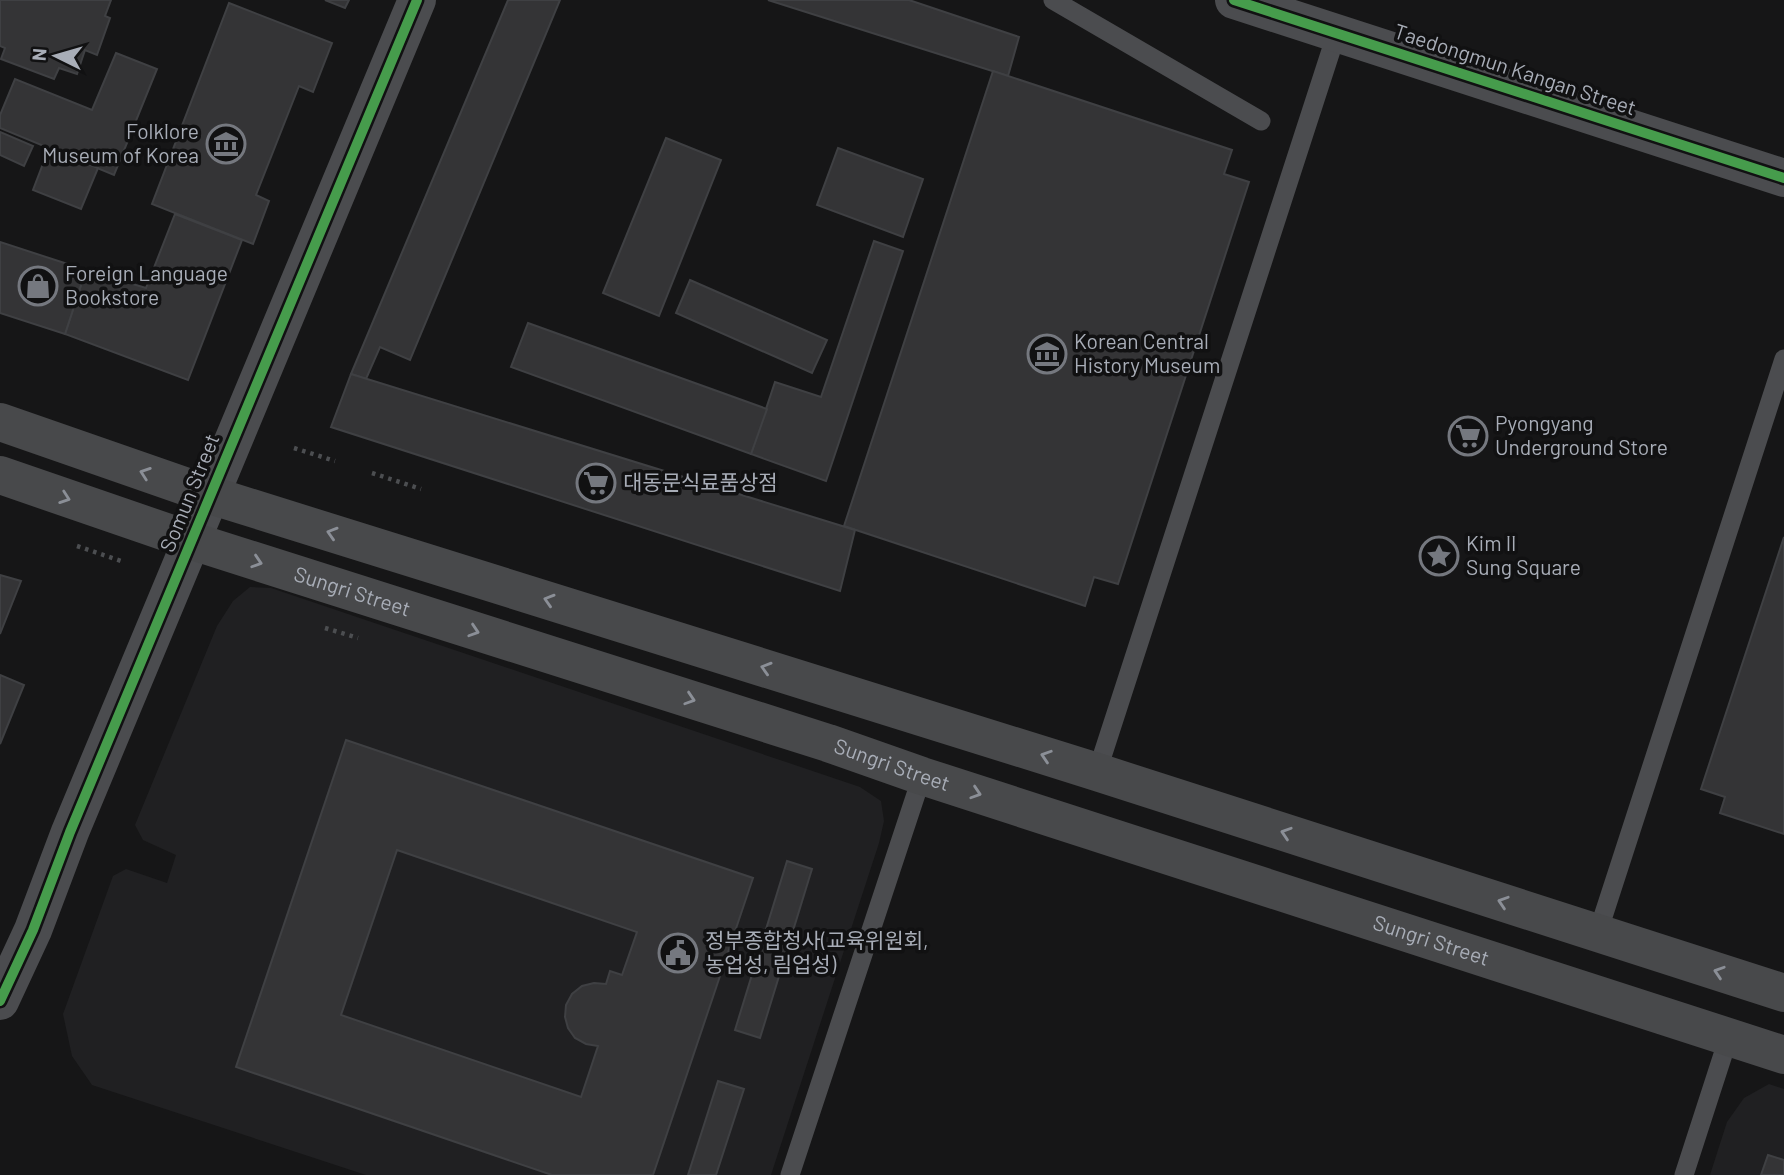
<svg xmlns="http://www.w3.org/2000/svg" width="1784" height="1175" font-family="Barlow,'Noto Sans KR',sans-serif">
	<rect width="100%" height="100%" fill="#161617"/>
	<!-- built -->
	<g fill="#202022">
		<path d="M250,587L271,588L860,787L881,801L884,821L879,843L771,1175H366L92,1085L72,1056L63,1014L113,876L126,869L167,883L176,855L143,840L135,825L217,626L233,601Z"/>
		<path d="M1769,1084L1784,1089V1175H1710L1727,1122L1744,1098Z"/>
	</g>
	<!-- building -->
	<g fill="#343436" stroke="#3f4043" stroke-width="2" fill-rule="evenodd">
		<path d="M0,0H111L105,16L110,18L97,55L85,50L77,74L59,68L54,79L1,59L5,48L0,46Z"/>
		<path d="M325,0H349L345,8Z"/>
		<path d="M508,0H560L410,360L380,347L366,379L351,374Z"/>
		<path d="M768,0H909L1019,37L1008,76Z"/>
		<path d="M229,3L332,43L313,92L299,86L256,195L269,201L253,244L152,204Z"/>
		<path d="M116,53L157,69L114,175L0,128V115L15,79L92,110Z"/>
		<path d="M993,71L1232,150L1224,174L1249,182L1118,584L1094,577L1085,606L844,526Z"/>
		<path d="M0,132L33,146L24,166L0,155Z"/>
		<path d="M666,138L721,160L659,316L603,293Z"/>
		<path d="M49,148L98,168L81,209L33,190Z"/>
		<path d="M838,148L923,179L903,237L817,205Z"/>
		<path d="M175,214L242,240L188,380L65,334L86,270L146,288Z"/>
		<path d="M874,241L903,251L826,481L751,454L775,382L821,397Z"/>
		<path d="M0,242L86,270L65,334L0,313Z"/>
		<path d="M690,280L827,340L812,373L676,313Z"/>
		<path d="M528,323L767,409L751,454L511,367Z"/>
		<path d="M351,374L855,530L840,591L331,427Z"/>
		<path d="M1784,537V834L1720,813L1725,797L1701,789Z"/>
		<path d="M0,575L21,581L0,634Z"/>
		<path d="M0,675L24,685L0,744Z"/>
		<path d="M346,740L753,878L653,1175H552L236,1067ZM397,850L637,932L622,975L610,971L606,984L594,983L582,986L572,994L566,1005L565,1017L568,1028L575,1038L586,1044L598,1046L581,1097L341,1015Z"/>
		<path d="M787,861L812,869L760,1038L735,1030Z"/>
		<path d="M718,1081L744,1089L716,1175H688Z"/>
		<path d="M1768,1155L1784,1160V1175H1761Z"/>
	</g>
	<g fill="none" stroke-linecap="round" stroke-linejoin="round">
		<!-- path -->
		<g stroke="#4c4e51" stroke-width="4.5" stroke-dasharray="3.5 5" stroke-linecap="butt">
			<path d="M294,448L335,461"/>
			<path d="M372,473L421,489"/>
			<path d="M77,546L121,561"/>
			<path d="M325,628L358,638"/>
		</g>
		<!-- service -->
		<g stroke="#4b4c4f" stroke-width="19">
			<path d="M1053,0L1261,121"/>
			<path d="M1097,772L1337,32"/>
			<path d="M1598,932L1784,359"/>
			<path d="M790,1175L922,776"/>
			<path d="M1684,1175L1729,1036"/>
		</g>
		<!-- tertiary -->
		<g stroke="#4b4c4f" stroke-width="38">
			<path d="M1234,0L1784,178"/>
			<path d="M0,1001L33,930L70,832L417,0"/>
		</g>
		<!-- primary -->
		<g stroke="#48494b" stroke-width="38">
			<path d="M0,422L210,495L1097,772L1784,993"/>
			<path id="s1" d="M0,475L192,541L828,743L922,776L1784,1055"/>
		</g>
		<defs>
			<g id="cycleway">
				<path d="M1234,0L1784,178"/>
				<path d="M0,1001L33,930L70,832L417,0"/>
			</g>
		</defs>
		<!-- cycleway casing -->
		<use href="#cycleway" stroke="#111112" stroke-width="15"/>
		<!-- cycleway -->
		<use href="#cycleway" stroke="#469c4c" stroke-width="10"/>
	</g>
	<!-- one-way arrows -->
	<defs><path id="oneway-chevron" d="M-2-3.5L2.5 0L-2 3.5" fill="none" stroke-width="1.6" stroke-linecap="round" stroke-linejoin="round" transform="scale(1.75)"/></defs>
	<g stroke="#8b8f97">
		<use href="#oneway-chevron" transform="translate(145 473) rotate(-161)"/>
		<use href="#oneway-chevron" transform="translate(65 498) rotate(19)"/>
		<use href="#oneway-chevron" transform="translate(332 533) rotate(-163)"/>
		<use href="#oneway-chevron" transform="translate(257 562) rotate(18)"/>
		<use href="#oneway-chevron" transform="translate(549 600) rotate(-163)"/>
		<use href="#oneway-chevron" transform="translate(474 631) rotate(18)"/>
		<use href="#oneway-chevron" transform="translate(766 668) rotate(-163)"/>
		<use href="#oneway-chevron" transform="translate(690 699) rotate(18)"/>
		<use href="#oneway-chevron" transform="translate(1046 756) rotate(-162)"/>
		<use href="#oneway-chevron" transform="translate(976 793) rotate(18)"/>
		<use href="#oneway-chevron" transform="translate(1286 833) rotate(-162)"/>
		<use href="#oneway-chevron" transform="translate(1503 902) rotate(-162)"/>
		<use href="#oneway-chevron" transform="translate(1719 972) rotate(-162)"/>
	</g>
	<!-- icons -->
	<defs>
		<symbol id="museum-ring" viewBox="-11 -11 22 22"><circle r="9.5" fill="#111112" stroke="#75787f" stroke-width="1.5"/><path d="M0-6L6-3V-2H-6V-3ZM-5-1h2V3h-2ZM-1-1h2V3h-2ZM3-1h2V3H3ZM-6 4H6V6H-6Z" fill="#75787f"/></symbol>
		<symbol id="shop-ring" viewBox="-11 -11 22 22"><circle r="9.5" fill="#111112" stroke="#75787f" stroke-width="1.5"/><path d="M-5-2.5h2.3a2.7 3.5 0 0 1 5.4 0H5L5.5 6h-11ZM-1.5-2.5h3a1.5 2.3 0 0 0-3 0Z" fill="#75787f"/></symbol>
		<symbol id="supermarket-ring" viewBox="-11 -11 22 22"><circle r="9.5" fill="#111112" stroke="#75787f" stroke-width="1.5"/><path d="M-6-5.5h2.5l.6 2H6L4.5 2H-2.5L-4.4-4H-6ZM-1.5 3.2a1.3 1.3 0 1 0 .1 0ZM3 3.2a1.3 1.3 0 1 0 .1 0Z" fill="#75787f"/></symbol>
		<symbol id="sight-ring" viewBox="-11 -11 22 22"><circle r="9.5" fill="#111112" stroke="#75787f" stroke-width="1.5"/><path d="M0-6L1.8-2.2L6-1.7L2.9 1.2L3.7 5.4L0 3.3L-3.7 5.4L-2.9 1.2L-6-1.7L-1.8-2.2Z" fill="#75787f"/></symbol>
		<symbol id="civic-ring" viewBox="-11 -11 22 22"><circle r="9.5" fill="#111112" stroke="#75787f" stroke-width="1.5"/><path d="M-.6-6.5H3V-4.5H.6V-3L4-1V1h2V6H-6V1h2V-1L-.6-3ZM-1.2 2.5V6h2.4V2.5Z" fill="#75787f"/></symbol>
	</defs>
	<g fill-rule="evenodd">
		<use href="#museum-ring" x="204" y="122" width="44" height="44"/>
		<use href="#shop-ring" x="16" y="264" width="44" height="44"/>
		<use href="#museum-ring" x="1025" y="332" width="44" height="44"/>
		<use href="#supermarket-ring" x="1446" y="414" width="44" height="44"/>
		<use href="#supermarket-ring" x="574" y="461" width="44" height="44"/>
		<use href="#sight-ring" x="1417" y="534" width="44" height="44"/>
		<use href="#civic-ring" x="656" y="931" width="44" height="44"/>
	</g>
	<g text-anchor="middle" stroke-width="7" stroke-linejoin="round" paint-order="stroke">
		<!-- street labels -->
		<g font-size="21" fill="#a8adb7" stroke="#111112">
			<text transform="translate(1515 70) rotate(18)" y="7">Taedongmun Kangan Street</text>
			<text transform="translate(190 493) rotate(-68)" y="7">Somun Street</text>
			<text dy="7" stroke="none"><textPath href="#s1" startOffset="371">Sungri Street</textPath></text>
			<text dy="7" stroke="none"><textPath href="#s1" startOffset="938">Sungri Street</textPath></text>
			<text dy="7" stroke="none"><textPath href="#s1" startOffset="1505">Sungri Street</textPath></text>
		</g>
		<!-- poi labels -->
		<g font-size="21" fill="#a8adb7" stroke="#111112" text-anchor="start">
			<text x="199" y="139" text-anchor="end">Folklore<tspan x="199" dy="24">Museum of Korea</tspan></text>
			<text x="65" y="281">Foreign Language<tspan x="65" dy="24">Bookstore</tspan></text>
			<text x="1074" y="349">Korean Central<tspan x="1074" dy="24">History Museum</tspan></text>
			<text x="1495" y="431">Pyongyang<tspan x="1495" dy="24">Underground Store</tspan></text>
			<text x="623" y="490">대동문식료품상점</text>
			<text x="1466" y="551">Kim Il<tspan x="1466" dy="24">Sung Square</tspan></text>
			<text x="705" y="948">정부종합청사(교육위원회,<tspan x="705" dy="24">농업성, 림업성)</tspan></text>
		</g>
	</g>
	<!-- north arrow -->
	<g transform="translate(56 56) rotate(275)" stroke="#111112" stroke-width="5" paint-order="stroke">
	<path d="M0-5L12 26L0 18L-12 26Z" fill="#a8adb7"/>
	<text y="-10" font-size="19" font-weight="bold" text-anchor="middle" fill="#a8adb7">N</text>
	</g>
</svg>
